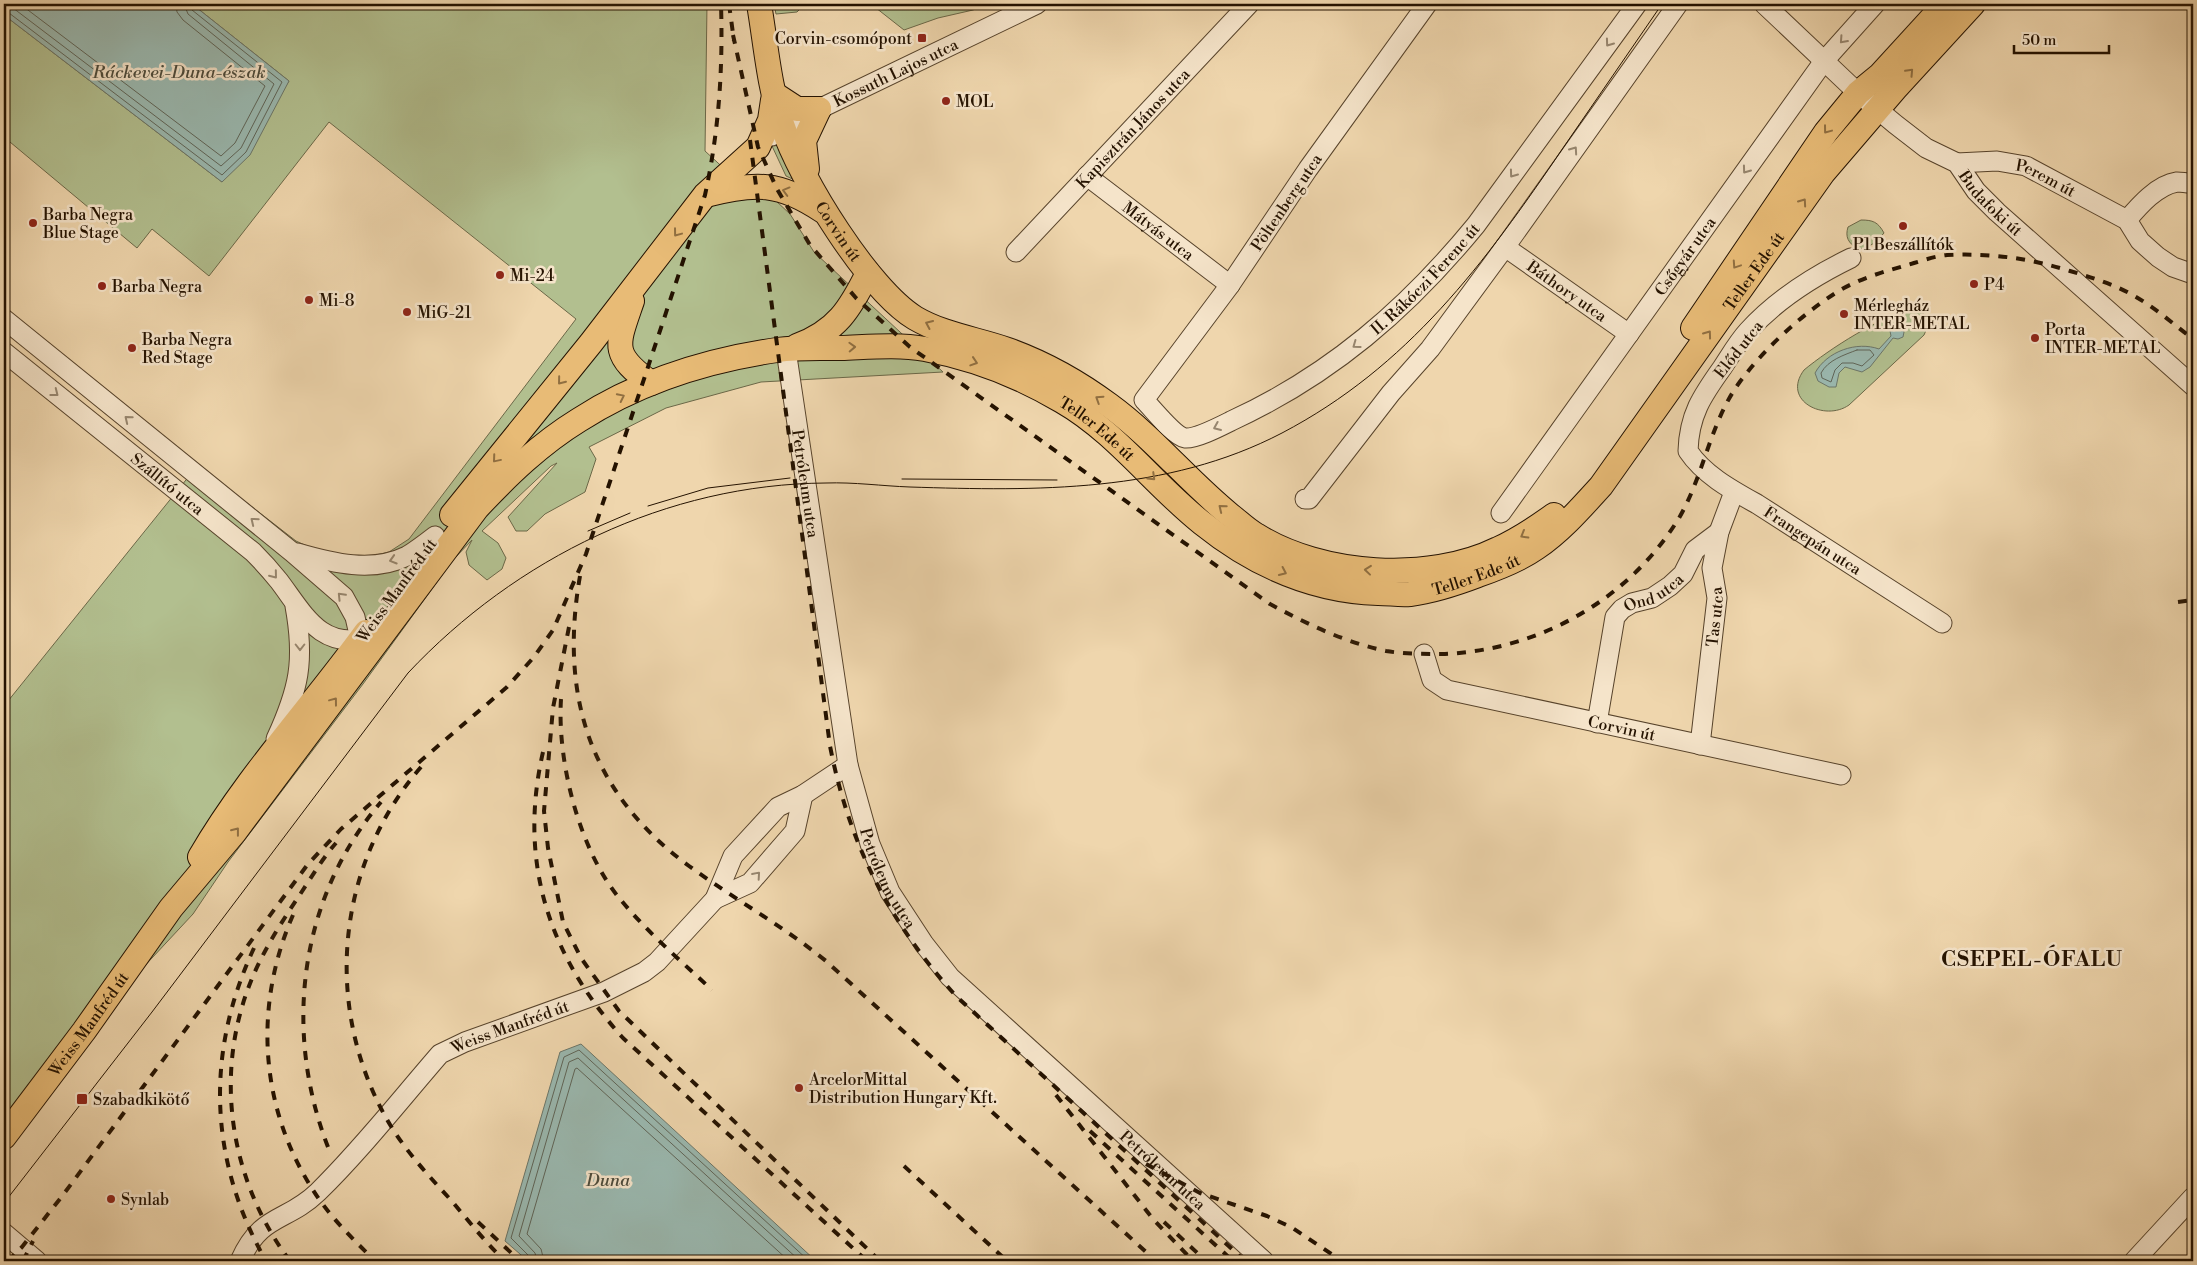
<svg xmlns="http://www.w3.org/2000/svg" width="2197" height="1265" font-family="'Libre Bodoni',serif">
	<rect width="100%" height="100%" fill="#efd6ad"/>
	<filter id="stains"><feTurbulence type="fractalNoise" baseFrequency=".004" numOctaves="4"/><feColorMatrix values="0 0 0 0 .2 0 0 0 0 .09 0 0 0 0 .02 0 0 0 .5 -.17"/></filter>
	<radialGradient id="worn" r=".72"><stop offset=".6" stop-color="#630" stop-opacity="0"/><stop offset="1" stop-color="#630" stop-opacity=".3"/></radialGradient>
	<!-- green -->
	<g fill="#b2bf8f" stroke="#6b6848">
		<path d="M192,4H707L705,151L755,197L775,200L790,214L814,252L943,372L761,382L666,408L589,447L596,459L585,492L545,514L527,531H516L508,517L557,463L551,466L482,531L498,543L506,558L502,569L487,580L469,565L466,552L472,540L453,560L363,684L228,862L193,914L84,1031L4,1137V706L198,465L296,541L320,552L342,557H367L389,552L409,539L576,319L329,122L209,276L152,229L137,248L4,137V15L222,182L289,81Z"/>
		<path d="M774,4H805L797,12L776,14Z"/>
		<path d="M871,4H988L973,10L938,18L904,30Z"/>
		<path d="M783,137L799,182L786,176L772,146Z"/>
		<path d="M1861,220C1873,220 1878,222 1884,233C1877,241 1869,249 1858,249C1848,243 1845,237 1848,227Z"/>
		<path d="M1913,310C1929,313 1931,320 1924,335L1849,405C1825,422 1781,401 1804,370C1828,350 1883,314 1913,310Z"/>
	</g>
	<!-- water -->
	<g fill="#9ab8af" stroke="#6b7669">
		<path d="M4,4H192L289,81L250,155L222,182L4,15Z"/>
		<path d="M1898,325L1902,327L1904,332L1903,337L1898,339L1893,338L1870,367L1862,372L1845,367L1839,373L1836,387H1829L1818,381L1815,373C1827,351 1857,341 1879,349L1891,336L1890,331L1893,327Z"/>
		<path d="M581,1044L816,1261H528L505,1241L560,1052Z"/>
	</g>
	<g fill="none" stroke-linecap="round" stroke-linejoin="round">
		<!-- shore -->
		<g stroke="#5f6558" stroke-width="1">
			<path d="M20,4L221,156L235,143L265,86L183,20L177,12L176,4"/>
			<path d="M4,5L13,8L221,166L241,148L274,84L188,14L184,4"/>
			<path d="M4,12L9,13L222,175L246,152L282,82L192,10L190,4"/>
			<path d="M1857,350H1870L1874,355L1862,366L1853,363H1842L1835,370L1831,382L1822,378L1821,373C1828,360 1844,355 1857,350Z"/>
			<path d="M531,1261L529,1256L511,1238L564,1057L579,1050L809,1261"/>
			<path d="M537,1261L535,1253L519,1236L569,1062L578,1058L800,1261"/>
			<path d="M544,1261L541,1249L527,1234L575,1069L577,1068L789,1261"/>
		</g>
		<defs>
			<g id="minor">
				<path id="s1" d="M1427,4L1308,169L1230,285L1144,400C1153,409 1174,436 1185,438C1196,439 1221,426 1231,421C1331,375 1407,309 1476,225L1637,4"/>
				<path id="s2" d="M1764,4L1858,93L1895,124L1926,148L1957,163L1976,191L1997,212L2193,386"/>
				<path id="s3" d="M772,136L791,123L819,109L1037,4"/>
				<path id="s4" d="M1957,163L1997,161L2026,166L2127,220L2140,241L2158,257L2173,267L2193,274"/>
				<path id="s5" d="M1087,176L1230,285"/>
				<path d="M2127,220C2139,206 2157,185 2177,182C2182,182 2188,183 2193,184"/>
				<path id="s6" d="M1505,247L1629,334"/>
				<path id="s7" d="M1016,252L1249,4"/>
				<path id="s8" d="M1851,258C1812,277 1777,299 1748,331C1738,342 1730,356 1722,368C1702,396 1689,415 1688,451C1704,475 1732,490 1757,504L1942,623"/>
				<path d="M4,319L292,552L344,597L355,617L360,639L359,648"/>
				<path id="s9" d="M786,350L848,765L870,844L890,892L924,944L950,977L1264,1261"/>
				<path id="s10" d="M4,352L253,552C262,561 271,571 279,581C304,614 321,651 370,637"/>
				<path d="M1305,499H1309L1391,393L1430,349L1505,247L1678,4"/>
				<path id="s11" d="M1501,513L1824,61L1875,4"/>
				<path d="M298,553C332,563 373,573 407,556C417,550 426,543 435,536"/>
				<path id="s12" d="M1424,654L1432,680L1447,690L1841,775"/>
				<path id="s13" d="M1597,723L1615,617L1622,609L1632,603L1652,598L1670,586L1683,574L1695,550L1719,532"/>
				<path d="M276,739C299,689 305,661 295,606"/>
				<path id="s14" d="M1700,745L1717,598L1712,568L1719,532L1734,492"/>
				<path d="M715,899L750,883L795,831L803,795"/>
				<path d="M4,1233L37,1261"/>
				<path id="s15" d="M240,1261C261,1213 286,1223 318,1192C361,1150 400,1100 440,1054L465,1042L604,992L644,972L657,962L715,899L733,856L778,807L803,795L848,765"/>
				<path d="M2134,1261L2193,1197"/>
			</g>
			<g id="major">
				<path id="s16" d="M759,4C766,45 769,88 783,127C800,179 869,290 915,318C944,335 977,339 1008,350C1044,363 1078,382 1109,405C1153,437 1188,481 1230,515C1239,522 1247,530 1256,535C1321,576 1429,583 1498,549C1518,540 1536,528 1554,515"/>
				<path d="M774,94L797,109H819"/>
				<path d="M807,169L804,141L819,109"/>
				<path d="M706,195C755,182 780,182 823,211"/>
				<path d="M632,301C617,345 610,354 651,383"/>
				<path d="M1693,328L1826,132L1858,93L1880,75L1945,4"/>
				<path d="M797,346C837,331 850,309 868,273"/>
				<path d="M452,515L591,343L705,195L758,147L770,120L773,100"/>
				<path d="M200,857C247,776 311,708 366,632"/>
				<path id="s17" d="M4,1137L84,1031L171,908L234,833L477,508C508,475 540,444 579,420C638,382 708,360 777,350C798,347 820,348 841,348C869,347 898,344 925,349C973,358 1020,376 1062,401C1116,432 1154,485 1202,523C1253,564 1313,591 1378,593C1389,593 1400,595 1410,594C1433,591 1457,583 1478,575C1498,568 1519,560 1536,548C1561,531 1581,508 1601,486L1823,173L1895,89L1973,4"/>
			</g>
		</defs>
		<!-- minor casing -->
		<use href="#minor" stroke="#57432b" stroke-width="21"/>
		<!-- major casing -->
		<use href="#major" stroke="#241200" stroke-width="26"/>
		<!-- minor -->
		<use href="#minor" stroke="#f5e4ca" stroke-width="19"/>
		<!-- major -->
		<use href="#major" stroke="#e8bb76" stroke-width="24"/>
		<!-- tram -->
		<g stroke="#241200" stroke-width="1">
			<path d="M902,479L1057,480"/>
			<path d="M648,506L708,488L790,478"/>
			<path d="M588,531L630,513"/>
			<path d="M4,1203L152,1012L408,673C516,558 667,484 826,483C854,482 882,486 910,487C1036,491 1167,493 1282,433C1408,367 1485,263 1563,148C1596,100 1629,52 1662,4"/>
		</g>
		<!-- rail -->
		<g stroke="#241200" stroke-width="4" stroke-dasharray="9 9" stroke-linecap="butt">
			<path d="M729,4L734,41"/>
			<path d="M733,35L758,147L777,189L810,245L856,298L910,347L1270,604C1307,624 1344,642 1386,651C1404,654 1424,654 1442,654C1538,651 1629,600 1679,518C1704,475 1710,423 1739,383C1764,349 1799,317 1834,294C1858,278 1887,271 1914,263C1924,260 1936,256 1947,255C1990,253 2029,258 2070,271C2090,277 2110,283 2129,293C2152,305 2172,323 2193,339"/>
			<path d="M750,140L830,746C849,844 889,922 956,996L1245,1261"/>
			<path d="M580,576C559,696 590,793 689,866C734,899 783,926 826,961L1156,1261"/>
			<path d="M2178,602L2193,600"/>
			<path d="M569,627L553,708L544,811L548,848L563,922L581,958L619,1011L880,1261"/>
			<path d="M561,699C557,761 579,850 620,899C647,932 681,961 712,990"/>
			<path d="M543,752C518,861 548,955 623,1038L867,1261"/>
			<path d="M421,767C337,864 323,1003 385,1116C402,1147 426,1173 450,1199C468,1220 485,1242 505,1261"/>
			<path d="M293,915C252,1009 260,1114 319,1199C335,1222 355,1241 375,1261"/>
			<path d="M254,948C205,1053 209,1161 266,1261"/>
			<path d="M1056,1095L1153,1219L1193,1261"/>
			<path d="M1090,1131L1233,1261"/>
			<path d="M328,1147C283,1031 299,898 381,802"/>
			<path d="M1146,1164L1200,1193L1267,1216L1291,1227L1342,1261"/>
			<path d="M904,1166L1007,1261"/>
			<path d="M478,1222L520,1261"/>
			<path d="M1164,1222L1206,1261"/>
			<path d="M8,1261L22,1247L63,1195L308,864L341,829L507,687L534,657L553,630L586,554L705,195C719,131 723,69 721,4"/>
			<path d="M23,1261L33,1241"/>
			<path d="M290,1261C230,1181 213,1075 251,981C263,951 281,923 299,896C311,878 322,859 336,843"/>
		</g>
	</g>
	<!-- one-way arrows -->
	<defs><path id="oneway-chevron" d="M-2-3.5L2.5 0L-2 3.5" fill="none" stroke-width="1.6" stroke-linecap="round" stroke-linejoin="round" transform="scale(1.25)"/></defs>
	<g stroke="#97866f">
		<use href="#oneway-chevron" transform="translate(1843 40) rotate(132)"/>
		<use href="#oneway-chevron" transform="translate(1609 43) rotate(126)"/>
		<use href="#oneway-chevron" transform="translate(1574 150) rotate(-55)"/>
		<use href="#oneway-chevron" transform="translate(1746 170) rotate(126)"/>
		<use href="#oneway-chevron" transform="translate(1513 174) rotate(126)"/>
		<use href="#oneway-chevron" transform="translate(1356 345) rotate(144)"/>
		<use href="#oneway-chevron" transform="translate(55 393) rotate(38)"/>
		<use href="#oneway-chevron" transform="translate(128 419) rotate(-141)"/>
		<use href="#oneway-chevron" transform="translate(1217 427) rotate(157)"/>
		<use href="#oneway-chevron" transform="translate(254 521) rotate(-141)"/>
		<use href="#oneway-chevron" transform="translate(393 560) rotate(163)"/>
		<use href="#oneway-chevron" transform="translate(274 575) rotate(51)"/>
		<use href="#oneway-chevron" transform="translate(341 596) rotate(-134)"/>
		<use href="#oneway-chevron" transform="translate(300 647) rotate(90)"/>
		<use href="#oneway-chevron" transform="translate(757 875) rotate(-49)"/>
	</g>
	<g stroke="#906f41">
		<use href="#oneway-chevron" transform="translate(1910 72) rotate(-47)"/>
		<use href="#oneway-chevron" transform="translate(1827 130) rotate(127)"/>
		<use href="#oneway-chevron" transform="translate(786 191) rotate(-165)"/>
		<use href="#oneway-chevron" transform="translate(1803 202) rotate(-55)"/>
		<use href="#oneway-chevron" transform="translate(677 233) rotate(127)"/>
		<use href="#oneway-chevron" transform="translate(1736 265) rotate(124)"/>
		<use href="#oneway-chevron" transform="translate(929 324) rotate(-156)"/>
		<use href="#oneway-chevron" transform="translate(1708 334) rotate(-54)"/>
		<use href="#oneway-chevron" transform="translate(852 347) rotate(-2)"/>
		<use href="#oneway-chevron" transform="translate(974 362) rotate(18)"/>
		<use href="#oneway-chevron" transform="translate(561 381) rotate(129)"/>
		<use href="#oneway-chevron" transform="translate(621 397) rotate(-26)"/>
		<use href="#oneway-chevron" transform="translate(1099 399) rotate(-147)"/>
		<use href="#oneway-chevron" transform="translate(496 459) rotate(130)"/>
		<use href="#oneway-chevron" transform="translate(1152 477) rotate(44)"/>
		<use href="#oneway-chevron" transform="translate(1222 508) rotate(-141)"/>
		<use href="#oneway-chevron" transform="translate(1524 535) rotate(150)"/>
		<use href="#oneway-chevron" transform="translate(1368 570) rotate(-174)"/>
		<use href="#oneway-chevron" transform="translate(1283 572) rotate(25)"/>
		<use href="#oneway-chevron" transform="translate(334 701) rotate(-53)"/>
		<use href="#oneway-chevron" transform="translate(236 831) rotate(-52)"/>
	</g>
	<!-- markers -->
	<g fill="#8f2418" stroke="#f5e4ca" stroke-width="2">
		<rect x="917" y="33" width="10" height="10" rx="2.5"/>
		<circle cx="946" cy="101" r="5"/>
		<circle cx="33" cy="223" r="5"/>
		<circle cx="1903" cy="226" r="5"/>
		<circle cx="500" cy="275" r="5"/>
		<circle cx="1974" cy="284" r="5"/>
		<circle cx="102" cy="286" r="5"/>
		<circle cx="309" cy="300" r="5"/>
		<circle cx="407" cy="312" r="5"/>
		<circle cx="1844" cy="314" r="5"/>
		<circle cx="2035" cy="338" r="5"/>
		<circle cx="132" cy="348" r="5"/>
		<circle cx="799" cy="1088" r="5"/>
		<rect x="76" y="1093" width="12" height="12" rx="2.5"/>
		<circle cx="111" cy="1199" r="5"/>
	</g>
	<g text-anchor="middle" stroke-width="5" stroke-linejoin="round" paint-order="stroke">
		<!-- poi labels -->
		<g font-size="16" fill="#241200" stroke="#f5e4ca" text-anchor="start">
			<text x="912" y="44" text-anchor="end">Corvin-csomópont</text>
			<text x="956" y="107">MOL</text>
			<text x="43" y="220">Barba Negra<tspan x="43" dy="18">Blue Stage</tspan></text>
			<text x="1903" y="250" text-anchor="middle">P1 Beszállítók</text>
			<text x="510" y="281">Mi-24</text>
			<text x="1984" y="290">P4</text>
			<text x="112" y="292">Barba Negra</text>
			<text x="319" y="306">Mi-8</text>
			<text x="1854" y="311">Mérlegház<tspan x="1854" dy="18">INTER-METAL</tspan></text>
			<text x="417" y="318">MiG-21</text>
			<text x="2045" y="335">Porta<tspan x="2045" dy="18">INTER-METAL</tspan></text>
			<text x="142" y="345">Barba Negra<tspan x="142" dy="18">Red Stage</tspan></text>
			<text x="809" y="1085">ArcelorMittal<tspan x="809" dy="18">Distribution Hungary Kft.</tspan></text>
			<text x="93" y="1105">Szabadkikötő</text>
			<text x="121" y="1205">Synlab</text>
		</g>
		<!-- street labels -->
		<g font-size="16" fill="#241200" stroke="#f5e4ca">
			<text dy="6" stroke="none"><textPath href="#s3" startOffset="139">Kossuth Lajos utca</textPath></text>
			<text dy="6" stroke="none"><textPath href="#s7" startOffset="170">Kapisztrán János utca</textPath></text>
			<text dy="6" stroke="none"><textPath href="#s4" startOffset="92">Perem út</textPath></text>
			<text dy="6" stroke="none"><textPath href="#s2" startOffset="304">Budafoki út</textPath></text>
			<text transform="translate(1286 202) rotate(-56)" y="6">Pöltenberg utca</text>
			<text dy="6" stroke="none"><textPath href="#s16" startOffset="244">Corvin út</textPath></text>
			<text dy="6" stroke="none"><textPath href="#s5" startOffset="90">Mátyás utca</textPath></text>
			<text dy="6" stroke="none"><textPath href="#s11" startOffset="316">Csőgyár utca</textPath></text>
			<text dy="6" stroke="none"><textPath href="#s17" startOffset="2329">Teller Ede út</textPath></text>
			<text dy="6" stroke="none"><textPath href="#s1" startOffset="835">II. Rákóczi Ferenc út</textPath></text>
			<text dy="6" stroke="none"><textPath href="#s6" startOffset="76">Báthory utca</textPath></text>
			<text transform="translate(1738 349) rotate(-52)" y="6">Előd utca</text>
			<text dy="6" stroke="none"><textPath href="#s17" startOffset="1474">Teller Ede út</textPath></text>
			<text dy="6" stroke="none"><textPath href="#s10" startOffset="210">Szállító utca</textPath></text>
			<text dy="6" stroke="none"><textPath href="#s9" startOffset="135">Petróleum utca</textPath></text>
			<text dy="6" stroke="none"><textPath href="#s8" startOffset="418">Frangepán utca</textPath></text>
			<text dy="6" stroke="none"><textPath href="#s17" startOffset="1909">Teller Ede út</textPath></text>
			<text transform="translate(396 590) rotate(-54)" y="6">Weiss Manfréd út</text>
			<text dy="6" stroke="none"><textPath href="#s13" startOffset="154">Ond utca</textPath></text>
			<text dy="6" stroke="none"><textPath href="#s14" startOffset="129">Tas utca</textPath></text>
			<text dy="6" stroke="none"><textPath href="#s12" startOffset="224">Corvin út</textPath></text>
			<text dy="6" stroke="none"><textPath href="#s9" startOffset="540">Petróleum utca</textPath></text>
			<text dy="6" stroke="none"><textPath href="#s17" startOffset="141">Weiss Manfréd út</textPath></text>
			<text dy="6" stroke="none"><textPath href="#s15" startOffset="366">Weiss Manfréd út</textPath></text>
			<text dy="6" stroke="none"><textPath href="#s9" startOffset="945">Petróleum utca</textPath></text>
		</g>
		<!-- water labels -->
		<g font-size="18" font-style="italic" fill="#4d4c3d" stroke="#f5e4ca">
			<text x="179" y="78">Ráckevei-Duna-észak</text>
			<text x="608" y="1186">Duna</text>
		</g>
		<!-- district labels -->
		<g font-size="21" font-weight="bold" letter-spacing="1" fill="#241200" stroke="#f5e4ca">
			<text x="2032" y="966">CSEPEL-ÓFALU</text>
		</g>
	</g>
	<!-- margin -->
	<rect width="2197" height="1265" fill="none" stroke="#efd6ad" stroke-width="20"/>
	<rect x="5" y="5" width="2187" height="1255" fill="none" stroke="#241200" stroke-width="2.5"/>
	<rect x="10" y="10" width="2177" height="1245" fill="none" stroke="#241200"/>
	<!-- scale -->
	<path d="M2014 45v8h95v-8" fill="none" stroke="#241200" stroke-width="2.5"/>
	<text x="2022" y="45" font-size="15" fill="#241200" stroke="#f5e4ca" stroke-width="4" paint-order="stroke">50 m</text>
	<rect width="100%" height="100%" filter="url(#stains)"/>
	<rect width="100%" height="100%" fill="url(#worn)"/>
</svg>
